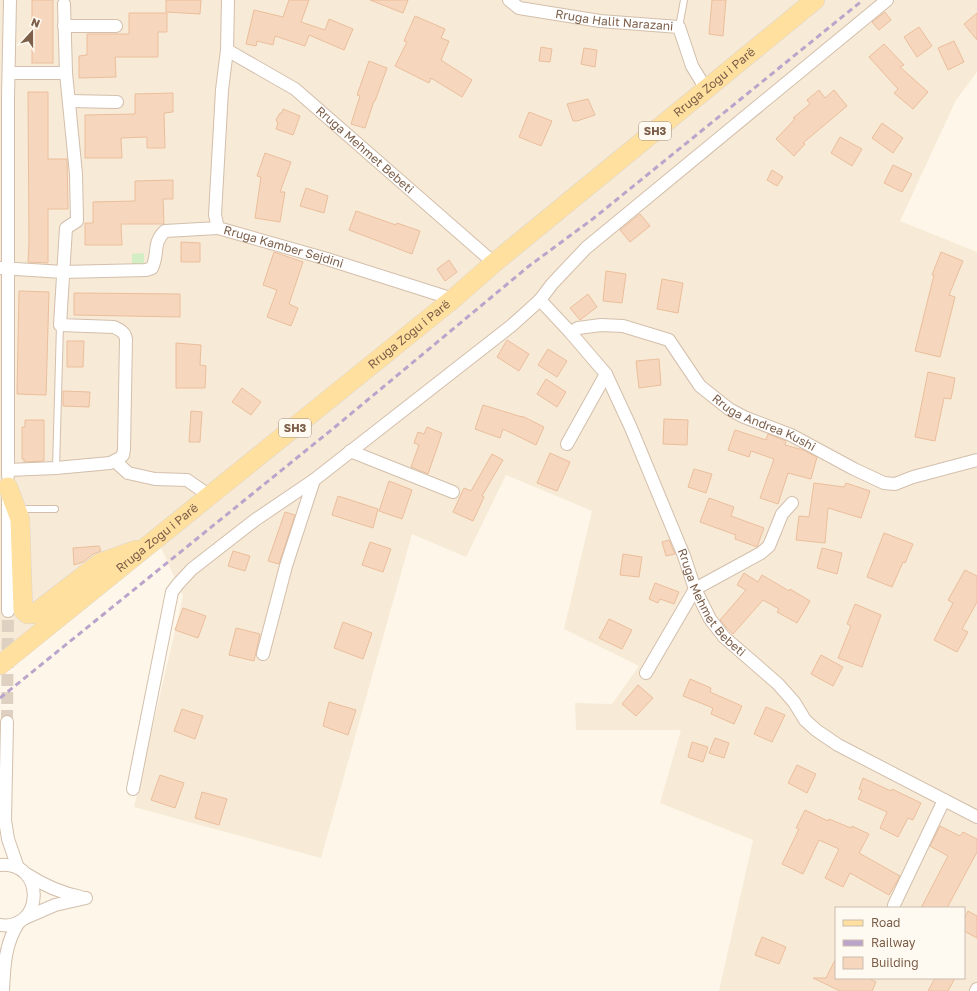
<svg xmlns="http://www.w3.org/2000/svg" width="977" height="991" font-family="'Golos Text',sans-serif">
	<rect width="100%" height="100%" fill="#fef7e9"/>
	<!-- residential -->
	<path fill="#f7ead6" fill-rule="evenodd" d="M0,0H977V72L956,100L900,221L977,252V991H719L753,840L660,803L681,730H576L575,703L612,704L639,666L564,629L592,511L506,475L466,557L412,534L321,858L134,807L183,596L154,532L0,652ZM836,908H964V978H836Z"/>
	<!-- green -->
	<path fill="#d3eec5" d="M144,253V266L132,267V254Z"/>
	<!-- building -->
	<g fill="#f6d7bd" stroke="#ebbe9c">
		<rect x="32" y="0" width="21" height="63"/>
		<path d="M166,0H201L200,14L166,12Z"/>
		<path d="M289,0H309L301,22L325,30L329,19L353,29L344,50L309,35L305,46L275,36L273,45L257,41L256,46L246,44L254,10L283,17Z"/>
		<path d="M370,0H408L403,13Z"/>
		<path d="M712,0H726L723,36L709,34Z"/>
		<path d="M885,12L891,20L879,30L872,22Z"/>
		<path d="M129,13H167V32H158V57H115L116,77L79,78V56L87,55V34H129Z"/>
		<path d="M977,13V40L964,24Z"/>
		<path d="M415,16L445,29L441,38L449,41L441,60L472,80L462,97L431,78L429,83L395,66L407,42L404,41Z"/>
		<path d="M919,27L932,46L917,57L904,37Z"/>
		<path d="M954,41L964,62L948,70L938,48Z"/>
		<path d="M884,44L904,65L900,67L928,92L913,109L894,93L898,89L869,57Z"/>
		<path d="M541,47L552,49L550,62L539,61Z"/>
		<path d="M584,48L597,50L595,67L581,64Z"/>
		<path d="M369,61L387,68L375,101H374L365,128L351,124L360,96L357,95Z"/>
		<path d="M819,90L825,98L834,90L847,106L803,143L805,144L794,156L776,139L795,119L793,118L810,104L807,100Z"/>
		<path d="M28,92H48V159H67L68,209H48V263L28,262L29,243Z"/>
		<path d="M173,93V112L164,113L165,148H147V137L121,138L122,158H85V115L135,114V94Z"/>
		<path d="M588,99L595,115L577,121H573L567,104Z"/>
		<path d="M283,109L300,116L293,135L276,129L278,123L276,120L280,113H282Z"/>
		<path d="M529,112L552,121L541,146L519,137Z"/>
		<path d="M882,123L903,138L893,153L872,138Z"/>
		<path d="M840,137L862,149L852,166L831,153Z"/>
		<path d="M265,153L291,162L280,192H285L280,222L255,218L261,177L257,176Z"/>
		<path d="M893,165L912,174L902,192L884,183Z"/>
		<path d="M772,170L783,177L777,186L767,180Z"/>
		<path d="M173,180V199H163L164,224H121L122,245H85V223H93V202L135,201V181Z"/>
		<path d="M306,188L328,196L324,213L300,206Z"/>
		<path d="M356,211L396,225L397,223L420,231L412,254L349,230Z"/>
		<path d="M640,214L650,226L630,242L620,230Z"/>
		<path d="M181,242L200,243V262H181Z"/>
		<path d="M274,252L303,262L289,304L298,308L291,326L267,317L277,290L263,285Z"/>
		<path d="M941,252L963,261L949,295L955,297L940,357L915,351L934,275H932Z"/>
		<path d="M449,260L457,272L445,281L437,269Z"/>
		<path d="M606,271L626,274L622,303L603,301Z"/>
		<path d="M662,279L683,283L678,313L657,309Z"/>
		<path d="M19,291L49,292L46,395L17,394Z"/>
		<path d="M74,293L180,294V317L74,315Z"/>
		<path d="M588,294L597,307L580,320L570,308Z"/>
		<path d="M507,340L529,354L519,371L497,357Z"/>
		<path d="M67,341H84L83,367H67Z"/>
		<path d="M176,343L201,345L200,365L206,366L205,388H176Z"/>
		<path d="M548,349L567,361L557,377L538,365Z"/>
		<path d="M659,359L661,385L639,388L636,361Z"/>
		<path d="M928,372L955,378L951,399L944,398L935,441L915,437Z"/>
		<path d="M546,379L566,392L557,407L537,394Z"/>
		<path d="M242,388L261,402L251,415L232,402Z"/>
		<path d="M63,391L90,392L89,407L63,406Z"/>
		<path d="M483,405L522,417V416L544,427L536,445L503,429L500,438L475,429Z"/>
		<path d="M191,411L202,412L200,442H189Z"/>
		<path d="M664,419L688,420L687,445L663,444Z"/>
		<path d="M25,420H44V461L24,462V459H22V427H25Z"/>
		<path d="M427,427L442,433L428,474L411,467L419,445L414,443L418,432L424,434Z"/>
		<path d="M735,430L766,440L768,434L786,441L785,445L803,450L817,457L811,479L788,473L778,504L760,498L774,459L751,451L749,457L728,450Z"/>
		<path d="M550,453L570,462L557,491L537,483Z"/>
		<path d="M492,454L503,460L482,496L484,497L473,521L453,512L464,488L471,491Z"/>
		<path d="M694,469L712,474L706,493L688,487Z"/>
		<path d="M389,481L412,490L402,519L379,511Z"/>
		<path d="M814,483L844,487L846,483L870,491L861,518L828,508L825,543L796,540L799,516L809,517Z"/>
		<path d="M338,496L378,509L373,528L332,515Z"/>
		<path d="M709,498L734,507L731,516L764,528L757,547L735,539L736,535L700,522Z"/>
		<path d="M285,512L295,515L279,564L268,561Z"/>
		<path d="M884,533L913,544L905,563L903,562L892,587L867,577Z"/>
		<path d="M669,540L675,554L666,556L662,542Z"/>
		<path d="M370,542L391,549L383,572L362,565Z"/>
		<path d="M99,546L101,551L93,554L83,562L74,565L73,548Z"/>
		<path d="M822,548L842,553L837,574L817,568Z"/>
		<path d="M233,551L250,556L245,571L228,566Z"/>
		<path d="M623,554L642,557L639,577L620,575Z"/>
		<path d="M965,570L977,576V602L962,629L968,632L957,652L934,640L953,603L948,600Z"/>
		<path d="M744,573L758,582L762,575L789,591L790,589L810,601L797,623L777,612L779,609L763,600L733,634L726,627L720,620L746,590L737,585Z"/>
		<path d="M655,583L679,592L674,604L660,599L658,603L649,599Z"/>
		<path d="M855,604L881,615L862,667L838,658L851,626L847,624Z"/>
		<path d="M183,608L206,616L198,638L175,630Z"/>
		<path d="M609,619L632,630L622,649L599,638Z"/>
		<path d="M343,622L372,633L363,659L334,648Z"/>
		<path d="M236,628L260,634L254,661L229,655Z"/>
		<path d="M821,655L843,667L833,686L811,674Z"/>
		<path d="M690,679L711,688L710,692L742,706L734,724L711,714L713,708L683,696Z"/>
		<path d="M638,685L653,698L636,716L622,704Z"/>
		<path d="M329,702L356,710L348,735L323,726Z"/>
		<path d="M766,707L785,715L772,742L754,734Z"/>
		<path d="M182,709L203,716L195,739L174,731Z"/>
		<path d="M715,738L729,743L724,758L709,753Z"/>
		<path d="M692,742L708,747L703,762L688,757Z"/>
		<path d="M797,765L816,774L807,793L788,783Z"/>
		<path d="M160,775L184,783L175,808L151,800Z"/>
		<path d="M863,778L891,791L892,789L921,803L913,820L908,818L898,837L880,828L887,812L858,799L862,790L859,789Z"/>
		<path d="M202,792L227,799L219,825L195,818Z"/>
		<path d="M805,810L828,821L829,819L851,828L852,826L869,834L859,853L900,876L889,895L850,873L843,887L825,878L839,849L819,840L803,874L782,864L799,829L796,828Z"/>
		<path d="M940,826L960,836L963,832L977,839V852L947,908H921L948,856L930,846Z"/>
		<path d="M968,911L977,916V938L964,931V919Z"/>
		<path d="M762,937L786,947L779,964L755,955Z"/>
		<path d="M836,958V978H868L876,982L872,991H840L813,978H826Z"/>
		<path d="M935,978H955L948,991H928Z"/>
	</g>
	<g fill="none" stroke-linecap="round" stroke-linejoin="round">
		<!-- street-tunnel -->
		<path stroke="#ded1c1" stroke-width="12" stroke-dasharray="12 6" stroke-linecap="butt" d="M7,722L8,611"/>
		<defs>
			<g id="lane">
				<path d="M679,27L684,0"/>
				<path d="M56,468L60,325"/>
				<path d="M19,509H55"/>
			</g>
			<g id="street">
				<path id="s1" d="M228,0L227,50L222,90L215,215L218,228L327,259L453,299"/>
				<path id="s2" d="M509,0L519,8L600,21L679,27L692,66L706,89"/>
				<path d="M64,26H116"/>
				<path id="s3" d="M227,50L295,89L494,263"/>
				<path d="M9,73H66"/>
				<path d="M69,101L117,102"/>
				<path d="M0,268L63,272L146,270L152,268C159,254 152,243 165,231L218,228"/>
				<path id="s4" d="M540,300L570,332L606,374L631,428L684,556L695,589L710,619L724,637L778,684L794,702L805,720L816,730L838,745L977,817"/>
				<path id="s5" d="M570,332L578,328L601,325L623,326L669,340L700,386L729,409L744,417L791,435L854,469L884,483L895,484L913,477L977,460"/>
				<path d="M567,444L606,374"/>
				<path d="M350,451L453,492"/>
				<path d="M115,461L128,473L155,479L187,480L210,496"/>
				<path d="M8,470L56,468L110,463L120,458L123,455L124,449L126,339C125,332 120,330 114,327L60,325L66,228L77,221L76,174L66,73L64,4"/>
				<path d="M8,476V98L10,0"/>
				<path d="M8,611V499"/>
				<path d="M263,654L286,566L314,480"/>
				<path d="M646,673L695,589L761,553L769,546L782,514L792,503"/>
				<path d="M7,722L5,820L8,839L18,868"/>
				<path d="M133,789L172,592L178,584L192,569L255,520L314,480L511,326L540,300L552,284L586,248L887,0"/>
				<path d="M0,865C46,861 44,931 0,925"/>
				<path d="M28,875C45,886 61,893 81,897"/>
				<path d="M894,905L944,800"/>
				<path d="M25,918L55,905L86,898"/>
				<path d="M3,991C4,966 5,943 19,922"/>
				<path d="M976,991L977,989"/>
			</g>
			<g id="primary">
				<path d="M8,487L20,519L23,610L27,614H34L100,563L136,550"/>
				<path id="s6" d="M0,665L453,299L494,263L815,0"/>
			</g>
		</defs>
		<!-- lane casing -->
		<use href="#lane" stroke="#d3bfac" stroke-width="8"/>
		<!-- street casing -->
		<use href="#street" stroke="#d3bfac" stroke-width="14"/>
		<!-- primary casing -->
		<use href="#primary" stroke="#ddd5d0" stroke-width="20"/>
		<!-- lane -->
		<use href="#lane" stroke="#fff" stroke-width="6"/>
		<!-- street -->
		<use href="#street" stroke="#fff" stroke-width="12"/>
		<!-- primary -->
		<use href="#primary" stroke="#ffe09f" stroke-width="19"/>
		<!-- rail -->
		<path stroke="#bba4cb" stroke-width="3" stroke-dasharray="6 4" stroke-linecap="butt" d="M0,698L335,427L529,266L594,218L863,0"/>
	</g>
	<g text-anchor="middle" stroke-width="3" stroke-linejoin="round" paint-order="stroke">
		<!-- shield labels -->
		<g fill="#fffaf1" stroke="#a38d7b" stroke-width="1">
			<rect x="639" y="122" width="32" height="18" rx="3"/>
			<rect x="279" y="419" width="32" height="18" rx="3"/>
		</g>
		<g font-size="11" font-weight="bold" fill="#7c5e49">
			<text x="655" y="135">SH3</text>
			<text x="295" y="432">SH3</text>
		</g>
		<!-- street labels -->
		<g font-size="12" fill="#7c5e49" stroke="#fffaf1">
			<text dy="4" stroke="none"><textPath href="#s2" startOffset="109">Rruga Halit Narazani</textPath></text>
			<text dy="4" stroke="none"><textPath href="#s6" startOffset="922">Rruga Zogu i Parë</textPath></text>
			<text dy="4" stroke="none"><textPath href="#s3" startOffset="171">Rruga Mehmet Bebeti</textPath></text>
			<text dy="4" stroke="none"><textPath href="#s1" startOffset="297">Rruga Kamber Sejdini</textPath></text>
			<text dy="4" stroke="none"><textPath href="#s6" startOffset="526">Rruga Zogu i Parë</textPath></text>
			<text dy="4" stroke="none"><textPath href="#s5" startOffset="232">Rruga Andrea Kushi</textPath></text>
			<text dy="4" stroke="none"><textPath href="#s6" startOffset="202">Rruga Zogu i Parë</textPath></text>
			<text dy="4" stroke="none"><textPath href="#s4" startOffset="352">Rruga Mehmet Bebeti</textPath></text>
		</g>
	</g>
	<!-- legend -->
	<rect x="835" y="907" width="130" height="72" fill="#fffaf1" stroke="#cbbcae"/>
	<rect x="843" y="920" width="20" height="6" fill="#ffe09f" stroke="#cbbcae"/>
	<text x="871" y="927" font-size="12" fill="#7c5e49">Road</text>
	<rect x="843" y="940" width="20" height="6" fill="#bba4cb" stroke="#cbbcae"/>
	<text x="871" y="947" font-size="12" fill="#7c5e49">Railway</text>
	<rect x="843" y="957" width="20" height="12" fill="#f6d7bd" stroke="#cbbcae"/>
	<text x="871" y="967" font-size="12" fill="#7c5e49">Building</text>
	<!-- north arrow -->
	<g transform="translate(32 32) rotate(21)" stroke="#fffaf1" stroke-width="3" paint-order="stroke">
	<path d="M0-3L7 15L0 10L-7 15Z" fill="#7c5e49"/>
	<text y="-6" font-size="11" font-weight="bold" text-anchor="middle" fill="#7c5e49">N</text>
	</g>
</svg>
